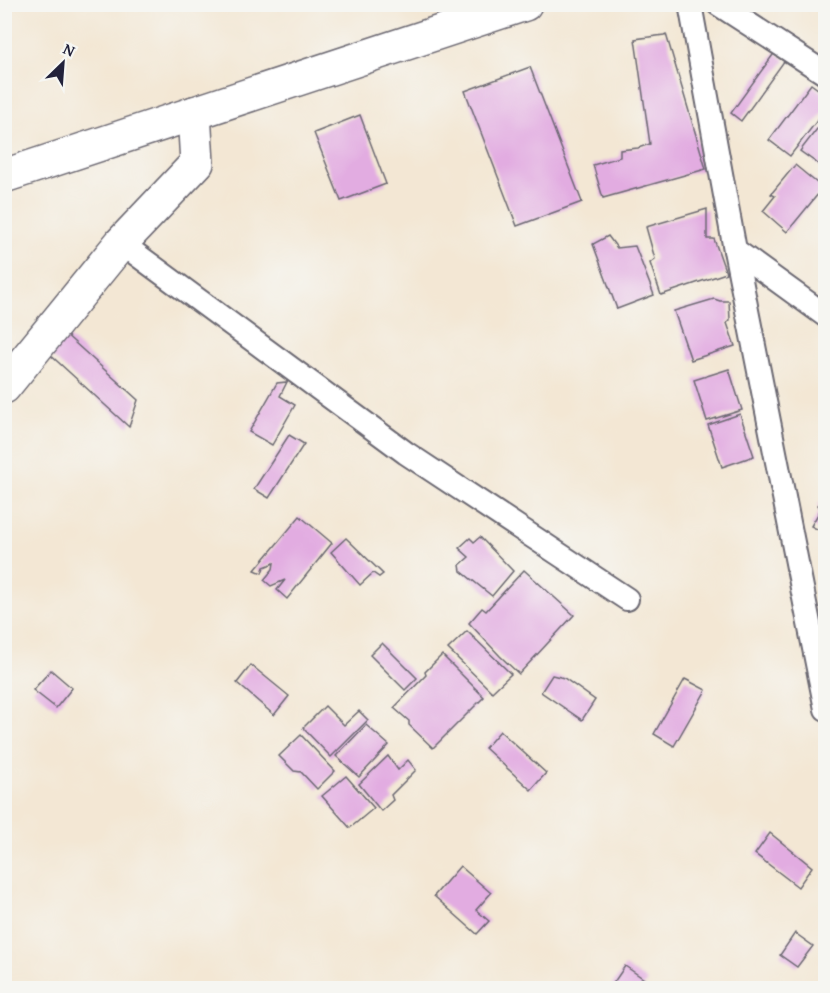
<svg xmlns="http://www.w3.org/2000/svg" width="830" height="993" font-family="'Gentium Book Plus',serif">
	<rect width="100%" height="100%" fill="#f6f6f2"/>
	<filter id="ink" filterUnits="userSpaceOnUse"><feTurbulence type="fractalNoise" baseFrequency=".0167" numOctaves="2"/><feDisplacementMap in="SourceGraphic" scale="12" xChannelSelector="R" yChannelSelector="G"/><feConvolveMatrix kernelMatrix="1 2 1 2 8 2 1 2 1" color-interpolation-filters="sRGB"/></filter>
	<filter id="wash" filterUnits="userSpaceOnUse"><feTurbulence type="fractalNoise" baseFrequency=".008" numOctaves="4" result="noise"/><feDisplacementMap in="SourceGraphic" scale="24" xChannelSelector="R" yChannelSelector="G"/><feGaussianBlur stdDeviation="1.35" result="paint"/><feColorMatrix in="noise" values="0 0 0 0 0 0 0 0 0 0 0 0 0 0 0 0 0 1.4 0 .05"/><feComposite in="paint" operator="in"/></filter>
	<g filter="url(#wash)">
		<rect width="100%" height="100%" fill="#f3e7d4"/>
		<g id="blocks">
			<!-- building -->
			<g fill="#e2ace1">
				<path d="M666,34L706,169L603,198L593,165L620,157V150L638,148L650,144L635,39L664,35Z"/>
				<path d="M775,52L785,60L741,121L731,113Z"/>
				<path d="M530,67L582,202L517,226L465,91Z"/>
				<path d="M811,84L826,95V109L790,156L769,140Z"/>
				<path d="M360,115L386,184L341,201L314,133Z"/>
				<path d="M817,129H826V160L821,166L800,151Z"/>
				<path d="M795,165L823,188L787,232L763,211L775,196L771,194Z"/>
				<path d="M707,209V239H714L726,273L661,295L650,263L655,259L646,227Z"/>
				<path d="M608,236L617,248L635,246L654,295L617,309L593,244Z"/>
				<path d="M714,299L720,301H729L730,320L727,323L735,346L691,360L674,311Z"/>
				<path d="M63,332L138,400L129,427L46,351Z"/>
				<path d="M729,369L742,410L707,421L694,380Z"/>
				<path d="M287,382L280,396L295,405L272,445L249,432L277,383Z"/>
				<path d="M740,414L754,456L722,467L708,425Z"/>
				<path d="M289,435L304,444L269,498L254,489Z"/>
				<path d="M826,497V534L811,526L821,509L818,505Z"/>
				<path d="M300,516L332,543L287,599L277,590L285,580L271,586L264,580L273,569L274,563L264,567L262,573L255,570Z"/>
				<path d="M480,537L513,571L492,596L461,571L460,565L469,557L459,548L470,538L474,542Z"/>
				<path d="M346,538L383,574L379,577L373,573L360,585L331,552Z"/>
				<path d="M524,570L574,615L519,674L500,656L469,623L482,608L486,611Z"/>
				<path d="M467,631L511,674L492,692L448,649Z"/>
				<path d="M382,643L417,678L405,690L370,655Z"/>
				<path d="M442,655L484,697L433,748L409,725V721L394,708L426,675L425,672Z"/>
				<path d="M251,665L289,696L274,715L237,683Z"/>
				<path d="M51,670L72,688L56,708L33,690Z"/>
				<path d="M552,675L564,678L595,700L582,720L541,692Z"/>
				<path d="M685,679L706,690L674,746L654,734Z"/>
				<path d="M325,706L344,725L359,711L368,720L331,757L303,728Z"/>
				<path d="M366,725L389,745L359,777L336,756Z"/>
				<path d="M500,731L546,773L531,790L485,748Z"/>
				<path d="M301,735L335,771L317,789L301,772L294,771L279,756Z"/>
				<path d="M388,756L398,770L408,760L416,770L391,795L393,800L381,811L359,784Z"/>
				<path d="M346,776L374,808L350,828L322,796Z"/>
				<path d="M770,833L812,867L798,887L755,854Z"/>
				<path d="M460,866L491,893L476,910L489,921L477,934L434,896Z"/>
				<path d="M795,933L813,946L797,967L780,955Z"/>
				<path d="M625,966L647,981L642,988H610Z"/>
			</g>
		</g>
	</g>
	<g filter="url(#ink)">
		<use href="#blocks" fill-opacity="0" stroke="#6b6771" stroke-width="1.5"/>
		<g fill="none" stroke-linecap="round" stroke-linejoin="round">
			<defs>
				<g id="street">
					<path d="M690,4L735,250L826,316"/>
					<path d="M718,4L826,74"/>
					<path d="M121,243L406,453L627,599"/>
					<path d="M735,250L826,709"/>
				</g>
				<path id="secondary" d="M4,387L121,243L197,163L194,113"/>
				<path id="primary" d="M4,176L525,4"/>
			</defs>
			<!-- street casing -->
			<use href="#street" stroke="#6b6771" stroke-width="26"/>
			<!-- secondary casing -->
			<use href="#secondary" stroke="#6b6771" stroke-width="36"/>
			<!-- primary casing -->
			<use href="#primary" stroke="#6b6771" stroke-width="36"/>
			<!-- street -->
			<use href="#street" stroke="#fff" stroke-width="22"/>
			<!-- secondary -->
			<use href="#secondary" stroke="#fff" stroke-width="33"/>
			<!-- primary -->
			<use href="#primary" stroke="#fff" stroke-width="33"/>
		</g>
	</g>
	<!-- margin -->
	<rect width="830" height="993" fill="none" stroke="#f6f6f2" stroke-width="24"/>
	<!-- north arrow -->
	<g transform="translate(63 63) rotate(25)" stroke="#f6f6f2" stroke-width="4.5" paint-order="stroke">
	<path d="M0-4.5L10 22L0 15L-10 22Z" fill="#22223b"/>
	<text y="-9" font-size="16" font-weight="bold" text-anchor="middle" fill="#22223b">N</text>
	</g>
</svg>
